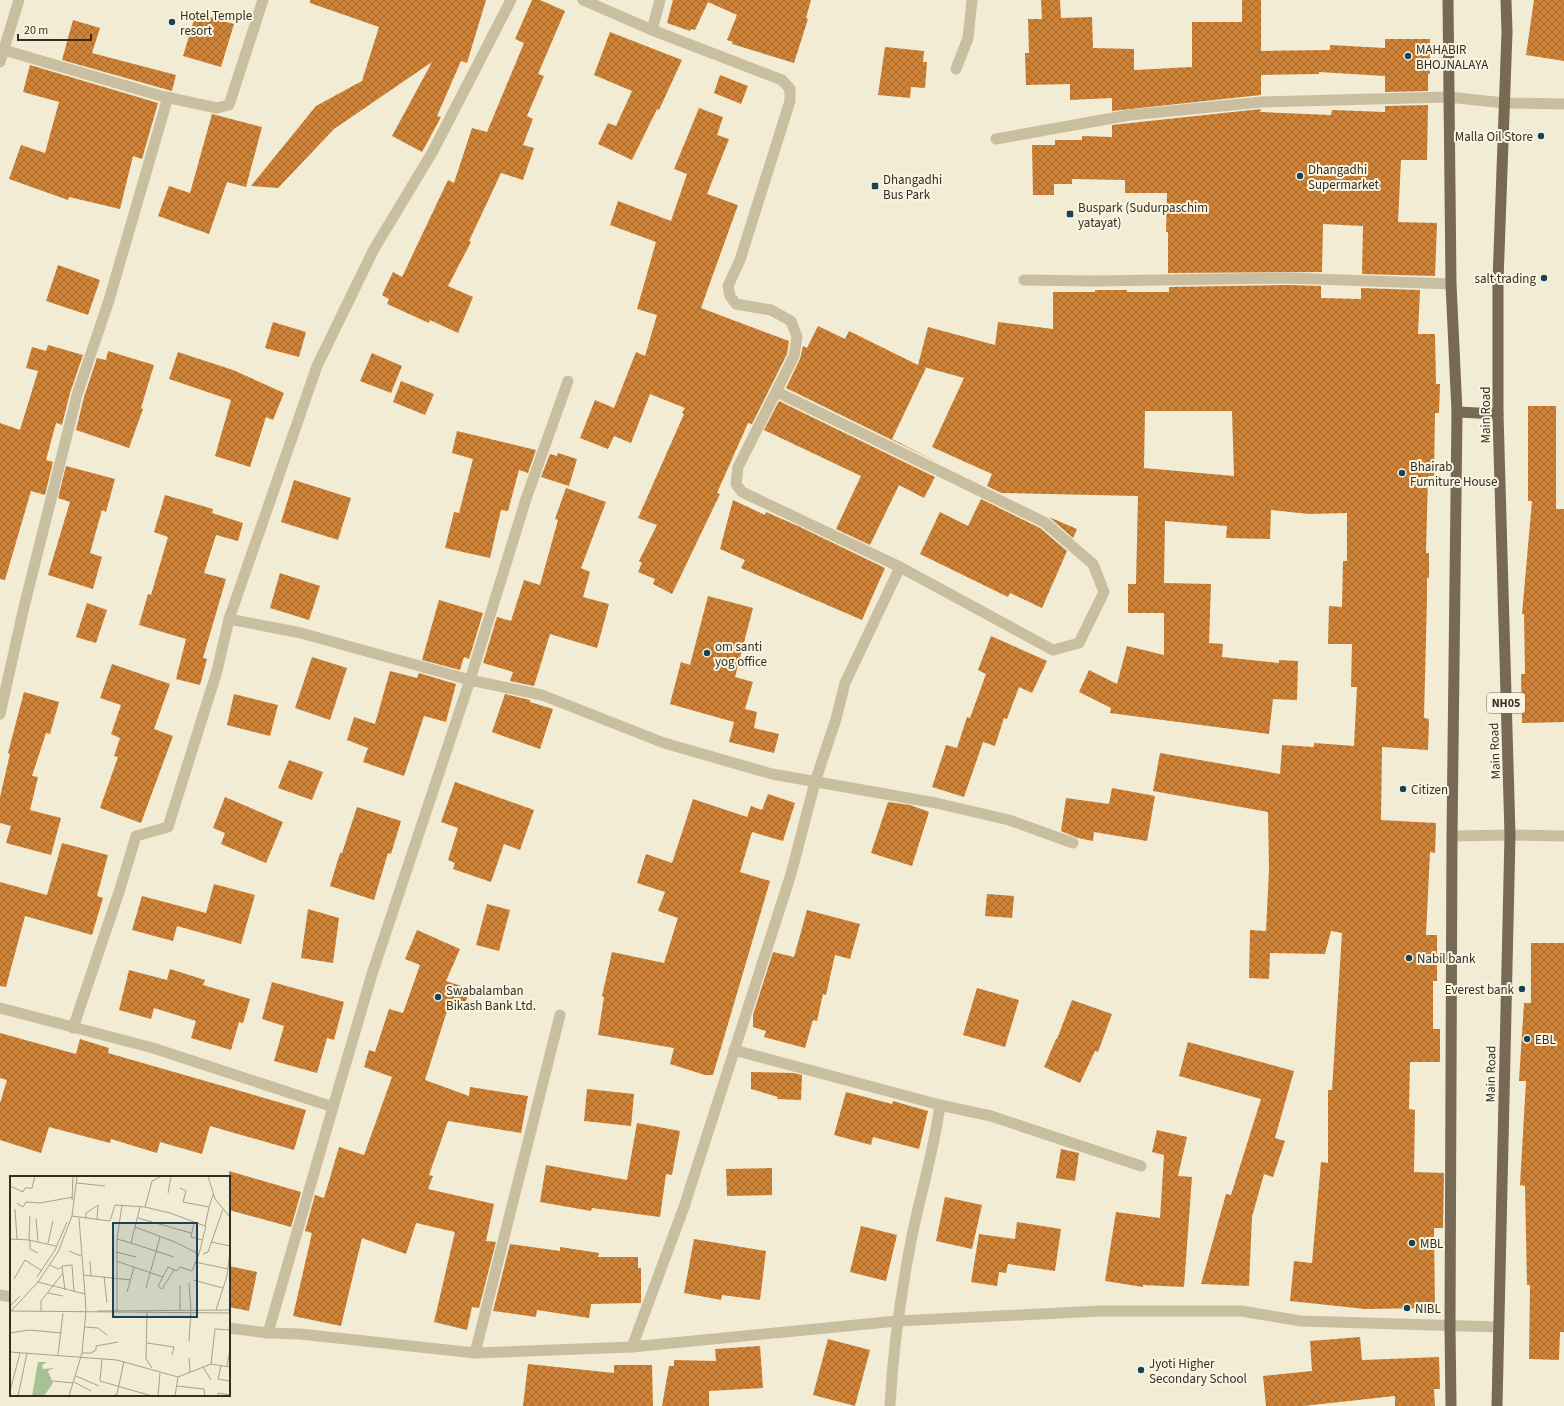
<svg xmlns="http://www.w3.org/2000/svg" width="1564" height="1406" font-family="'Source Sans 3',sans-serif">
	<defs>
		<pattern id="building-cross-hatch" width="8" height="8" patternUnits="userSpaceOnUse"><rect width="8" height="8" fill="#ce8237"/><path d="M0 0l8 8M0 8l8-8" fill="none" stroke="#a86b2e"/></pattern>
	</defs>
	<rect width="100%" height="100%" fill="#f2ecd5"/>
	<!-- building -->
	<g fill="url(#building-cross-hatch)" fill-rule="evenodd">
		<path d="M310,0H486L467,63L461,61L437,116L441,117L422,152L392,136L432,62L334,129L278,188L251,186L316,106L362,81L379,27L310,3Z"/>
		<path d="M532,0H540L565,11L538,74L544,76L527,116L533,119L523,145L534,148L523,180L501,173L469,241L471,242L448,286L473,297L458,333L430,320L429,323L387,304L389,299L382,295L393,272L402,277L448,180L454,183L472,128L487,132L524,43L515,39Z"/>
		<path d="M673,0H811L806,18L808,19L794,63L732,44L733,42L727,40L737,15L708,2L695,30L691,29L690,31L667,23Z"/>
		<path d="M1041,0H1060L1061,18L1092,17L1093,48L1134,49V70L1192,67V22H1242V0H1261V51L1330,50V45L1385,48V39H1430V74H1428V91L1385,92V76L1319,72V74L1261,75V95L1112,111V98L1070,100V84L1026,85L1025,53H1029L1028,19H1042Z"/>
		<path d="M1534,0H1564V61L1526,55Z"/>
		<path d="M196,13L234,24L221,67L183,56Z"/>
		<path d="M73,20L100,28L92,53L176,75L172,91L62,60Z"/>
		<path d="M610,32L682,60L659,110L657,109L632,160L598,144L608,123L616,126L632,91L594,75Z"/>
		<path d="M885,47L924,51L923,62H927L925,88L911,87L910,98L878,95Z"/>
		<path d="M30,65L158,103L142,159L133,156L120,209L69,197L68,200L9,179L21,145L45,153L59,102L23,92Z"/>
		<path d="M720,75L748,86L741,104L714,93Z"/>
		<path d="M1428,105L1427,160H1401L1398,222L1437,223L1435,276L1362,274L1363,226L1323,224L1322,272L1168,273V232H1166L1167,193H1125V180L1072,179V184H1054V195H1033L1032,145H1055V140H1082V136L1112,137V125L1261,109L1260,112L1331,115L1332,110L1385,112V106Z"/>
		<path d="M699,108L723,117L717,135L729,139L707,194L738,205L701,308L789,341L787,354L752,424L748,423L717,493L720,494L672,594L653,584L655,579L638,572L642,563L639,561L657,525L638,518L684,414L682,413L685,408L650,394L631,443L614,436L608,449L580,438L595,400L614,408L636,352L645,356L657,315L637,309L656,242L610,225L618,201L671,221L687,174L674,169Z"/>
		<path d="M212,114L262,127L246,187L227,182L209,234L158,216L169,186L190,193Z"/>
		<path d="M58,265L100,280L88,315L46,301Z"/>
		<path d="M1288,285L1321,286V298L1361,299V288L1420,290L1418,334H1435L1436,384H1440L1439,413H1435L1434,476H1428L1426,553H1429V578H1427V598L1424,718L1429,719L1428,750L1382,747L1381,820L1436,823L1435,853L1430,852L1426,935H1437V981H1433V1029H1440V1062H1410L1409,1109L1415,1110L1414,1172L1444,1173L1443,1228H1434L1435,1308L1365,1309L1290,1301L1294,1261L1312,1263L1321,1162L1328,1163V1090H1332L1342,933L1331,931L1325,954L1270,953L1269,979L1249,978L1250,930L1266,931L1269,869L1268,812L1153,791L1160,753L1280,774L1282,745L1314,747V743L1354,746L1357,687H1351L1352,644H1328L1329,606L1342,607L1343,561H1347V513L1309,514L1271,510L1270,539L1226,538L1227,526L1165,521L1164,583L1211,584L1209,643L1223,644L1222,657L1279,663V660L1298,661L1297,700L1273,699L1269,734L1110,713L1111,708L1079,692L1089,670L1117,684L1127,646L1164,655V613H1128V584H1136L1138,496L1001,493L987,486L992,474L932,447L964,378L924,367L926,368L892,439L941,464L786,388L800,359L803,346L807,348L818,326L845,339L849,331L918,365L928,327L995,345L998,322L1053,329V292H1095V290H1127V292H1169V287ZM1145,411H1232L1234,476L1144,468Z"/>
		<path d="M273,322L306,332L299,357L265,348Z"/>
		<path d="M48,345L83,355L70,393L62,425L56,423L46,460L53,462L45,495L31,491L5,580L0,579V423L20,430L38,371L26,368L32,347L46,351Z"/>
		<path d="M108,351L154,365L141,408L143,409L129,448L76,430L84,397L97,358L106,360Z"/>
		<path d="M178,352L233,370L284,393L273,420L266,417L250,467L215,456L231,400L169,379Z"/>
		<path d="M372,353L402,366L391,393L360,381Z"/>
		<path d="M401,381L434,394L425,415L393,402Z"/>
		<path d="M779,401L935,477L924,498L899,485L870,545L836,529L861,476L764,430Z"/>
		<path d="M1528,406H1556V509H1564V722L1522,723L1521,674H1525L1524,614H1522L1532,501H1528Z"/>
		<path d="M457,431L536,450L528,473L519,470L508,511L501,510L490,558L445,548L454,512L459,513L473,459L452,453Z"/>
		<path d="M558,453L577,459L569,486L541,477L550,454L557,456Z"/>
		<path d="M66,466L115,479L106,512L102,510L90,553L102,557L93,589L48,575L70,502L58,498Z"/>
		<path d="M294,480L351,498L338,540L281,522Z"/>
		<path d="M566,488L606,502L581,568L590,572L583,597L609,604L597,648L550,634L534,686L510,681L513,672L483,663L497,617L511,621L524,580L540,585L558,520L555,519Z"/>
		<path d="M165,495L213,509L212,513L243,523L238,541L216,535L204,573L226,579L203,658L207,659L200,685L176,679L186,639L139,625L148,594L151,595L168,537L154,532Z"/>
		<path d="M981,499L1040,528L1067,551L1042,608L1010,593L1008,597L920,554L940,512L968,526Z"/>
		<path d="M733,500L765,515L766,512L798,526L885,568L862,620L741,568L745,560L720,549Z"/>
		<path d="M1049,517L1077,529L1073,538Z"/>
		<path d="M280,573L320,586L309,620L270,608Z"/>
		<path d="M708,596L753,608L735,677L753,682L745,709L757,712L754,728L779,734L774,753L729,742L734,722L670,704L681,662L690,665Z"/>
		<path d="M439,600L483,613L469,659L464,657L460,670L422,660Z"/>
		<path d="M87,603L107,610L96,643L76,637Z"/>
		<path d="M991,636L1047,661L1032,693L1019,687L1007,719L1004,718L995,746L983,742L964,797L932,787L946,745L957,748L967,717L970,718L986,674L978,670Z"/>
		<path d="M312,657L347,668L330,720L295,708Z"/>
		<path d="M112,664L170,684L154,729L173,736L141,823L100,808L118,757L114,756L120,738L111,734L121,705L100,698Z"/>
		<path d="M390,671L417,678L419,673L456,684L446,722L424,716L404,776L363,762L368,748L347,740L354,717L375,724Z"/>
		<path d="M24,692L59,702L50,734L46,733L32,776L38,777L30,810L61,818L51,855L6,843L11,826L0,823V797L10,754L8,753Z"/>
		<path d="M234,694L278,705L270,736L227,725Z"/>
		<path d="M505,694L530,700V702L553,709L540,749L492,732Z"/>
		<path d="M289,760L323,772L312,800L278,788Z"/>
		<path d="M455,782L534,810L520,850L504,844L491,882L453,869L455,863L448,860L458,828L441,822Z"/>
		<path d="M1112,788L1155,796L1147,841L1094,832L1093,841L1078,838L1061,831L1066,798L1109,804Z"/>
		<path d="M768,794L795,803L783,841L752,832L740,872L770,881L713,1075H705L670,1064L674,1048L598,1035L604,997L602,996L612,952L664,963L678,918L658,911L665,892L637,883L646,854L672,863L693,799L747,817L751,806L762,810Z"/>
		<path d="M225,797L283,822L266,863L221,844L225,833L213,828Z"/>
		<path d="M888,802L910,805L929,812L912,866L871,853Z"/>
		<path d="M357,807L401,821L391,854L388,853L374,900L330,886L340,853H342Z"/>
		<path d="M62,843L108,855L97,896L103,898L92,935L25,916L6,987L0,986V882L47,895Z"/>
		<path d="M214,884L255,895L241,944L177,926L173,941L132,930L142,896L206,913Z"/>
		<path d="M987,894L1014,896L1012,918L985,916Z"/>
		<path d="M487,904L510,910L499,951L476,945Z"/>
		<path d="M308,909L339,918L333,963L301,958Z"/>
		<path d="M807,910L860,924L850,959L835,955L826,995L823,994L817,1021L813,1020L805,1048L764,1037L766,1031L753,1027V1015L773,952L794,957Z"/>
		<path d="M417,930L460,949L446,981L470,989L462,1012L448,1008L425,1080L469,1096L470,1087L528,1096L521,1133L448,1121L429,1175L433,1176L428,1189L494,1204L486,1241L496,1242L479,1308L472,1307L467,1330L434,1322L455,1232L416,1223L406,1254L362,1238L341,1326L293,1316L312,1233L305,1231L315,1195L324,1198L339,1147L364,1155L392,1077L364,1067L369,1050L375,1052L389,1009L403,1013L420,965L405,959Z"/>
		<path d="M1531,943H1564V1332H1560L1559,1360L1529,1359L1530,1285H1527L1525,1186L1520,1185L1526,1081H1519L1524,1003H1531Z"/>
		<path d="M170,969L205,980L203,985L250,999L243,1023L239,1022L231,1050L191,1038L196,1021L154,1008L151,1019L119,1010L129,970L167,980Z"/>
		<path d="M272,982L344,1002L334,1040L327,1038L317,1073L274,1061L284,1026L262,1019Z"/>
		<path d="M977,988L1019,1000L1005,1047L963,1035Z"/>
		<path d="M1072,1000L1112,1014L1098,1052L1095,1051L1080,1083L1044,1067L1056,1039H1057Z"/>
		<path d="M0,1033L76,1054L80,1039L109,1048L108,1053L306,1110L294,1150L210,1126L202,1154L160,1142L157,1153L111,1139L110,1143L49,1127L41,1153L0,1140V1103L7,1080L0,1078Z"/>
		<path d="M1188,1042L1294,1071L1275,1138L1285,1141L1273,1177L1264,1174L1252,1217L1249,1286L1201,1284L1226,1194L1231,1195L1261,1099L1179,1076Z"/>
		<path d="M751,1072L793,1073L802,1075L801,1100L777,1099L778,1097L751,1089Z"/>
		<path d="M587,1089L634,1094L631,1126L584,1121Z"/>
		<path d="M846,1092L892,1104L893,1101L928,1111L919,1149L873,1137L871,1145L834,1135Z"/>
		<path d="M637,1123L680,1131L672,1175L666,1174L660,1217L592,1208L591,1211L540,1202L546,1165L627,1180Z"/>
		<path d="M1157,1130L1187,1137L1178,1176L1192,1177L1184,1287L1143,1285V1287L1105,1281L1116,1212L1160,1218L1164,1155L1152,1152Z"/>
		<path d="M1061,1149L1079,1153L1075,1181L1056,1178Z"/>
		<path d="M772,1168V1195L727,1196L726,1169Z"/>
		<path d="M229,1171L301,1192L291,1227L229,1210Z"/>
		<path d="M945,1197L982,1205L972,1249L936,1241Z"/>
		<path d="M1017,1222L1061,1229L1055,1271L1008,1264L1006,1273L999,1272L997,1286L971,1282L979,1234L1015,1239Z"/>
		<path d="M861,1226L897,1235L886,1281L850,1272Z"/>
		<path d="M694,1239L766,1251L760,1300L722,1295L721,1300L684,1293Z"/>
		<path d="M510,1244L560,1251V1247L599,1253L598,1257H638V1268H641V1303L591,1304L589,1318L537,1310L536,1317L493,1311Z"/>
		<path d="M229,1266L257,1272L249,1311L229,1307Z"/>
		<path d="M1360,1337L1362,1360L1439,1357L1440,1389H1434L1435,1406H1395V1396L1303,1406H1266L1263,1376L1312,1371L1310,1341Z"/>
		<path d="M828,1339L870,1350L855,1406L813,1395Z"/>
		<path d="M760,1346L763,1388L709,1391V1406H662L669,1366H674V1360L716,1361L715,1349Z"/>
		<path d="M528,1364L614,1373V1365H652L653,1406H523Z"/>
	</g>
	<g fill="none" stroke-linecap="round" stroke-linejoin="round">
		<!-- minor -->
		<g stroke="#cabea1" stroke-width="11">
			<path d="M583,0L652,30L782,80L790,89V101L740,260L728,286L730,296L736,304L771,310L791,321L797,337L794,356L738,467L736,484L742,492L900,567"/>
			<path d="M652,30L660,0"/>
			<path d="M4,50L161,96L217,108L229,105L263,0"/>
			<path d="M0,62L19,0"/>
			<path d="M956,69L968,38L972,0"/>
			<path d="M996,139L1130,115L1262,102L1448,97L1505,103L1564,104"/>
			<path d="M1024,280L1094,281L1288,278L1451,284"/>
			<path d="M229,619L301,633L470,680L542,695L664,743L772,774L936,803L1009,820L1073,843"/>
			<path d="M0,714L24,607L77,395L109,300L168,97"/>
			<path d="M1452,836L1510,835L1564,836"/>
			<path d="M0,1008L153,1048L333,1107L268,1333L300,1334L475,1353L632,1347L897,1321L1100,1311H1241L1301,1321L1498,1327"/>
			<path d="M73,1028L119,892L136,836L168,827L217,671L229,619L317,366L374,249L433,151L511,0"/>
			<path d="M734,1050L940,1105L991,1116L1141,1166"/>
			<path d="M333,1107L372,974L470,680L526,499L568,381"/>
			<path d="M0,1295L11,1297"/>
			<path d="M229,1328L268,1333"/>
			<path d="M632,1347L684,1207L791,874L815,782L836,719L845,683L900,567L1053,650L1079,643L1104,592L1093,564L1044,522L777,392"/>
			<path d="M475,1353L560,1015"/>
			<path d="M890,1406C893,1349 901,1292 912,1236C921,1192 934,1150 940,1105"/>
		</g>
		<!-- primary -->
		<g stroke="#776954" stroke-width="11">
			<path d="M1448,0L1451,284L1457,412L1452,836L1450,1326L1451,1406"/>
			<path d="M1457,412L1498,414"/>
			<path d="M1497,1406L1510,835L1498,414V281L1507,32L1506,0"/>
		</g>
	</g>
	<!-- markers -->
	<g fill="#184357" stroke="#faf5e1" stroke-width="1.5">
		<circle cx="172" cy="22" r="4"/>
		<circle cx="1408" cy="56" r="4"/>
		<circle cx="1541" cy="136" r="4"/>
		<circle cx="1300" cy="176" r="4"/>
		<rect x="871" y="182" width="8" height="8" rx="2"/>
		<rect x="1066" y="210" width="8" height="8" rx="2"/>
		<circle cx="1544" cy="278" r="4"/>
		<circle cx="1402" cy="473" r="4"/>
		<circle cx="707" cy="653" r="4"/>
		<circle cx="1403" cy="789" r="4"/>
		<circle cx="1409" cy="958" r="4"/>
		<circle cx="1522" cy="989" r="4"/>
		<circle cx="438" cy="997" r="4"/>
		<circle cx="1527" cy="1039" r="4"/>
		<circle cx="1412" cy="1243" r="4"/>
		<circle cx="1407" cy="1308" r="4"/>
		<circle cx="1141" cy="1370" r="4"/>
	</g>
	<g text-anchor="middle" stroke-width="4" stroke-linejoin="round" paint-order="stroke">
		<!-- shield labels -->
		<rect fill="#faf5e1" stroke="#6f695d" stroke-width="1" x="1487" y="693" width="38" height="20" rx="3"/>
		<g font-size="12" font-weight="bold" fill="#342d24">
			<text x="1506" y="707">NH05</text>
		</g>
		<!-- poi labels -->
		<g font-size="13" fill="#342d24" stroke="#faf5e1" text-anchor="start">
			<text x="180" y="20">Hotel Temple<tspan x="180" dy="15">resort</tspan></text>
			<text x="1416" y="54">MAHABIR<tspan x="1416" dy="15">BHOJNALAYA</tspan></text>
			<text x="1533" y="141" text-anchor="end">Malla Oil Store</text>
			<text x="1308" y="174">Dhangadhi<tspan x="1308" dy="15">Supermarket</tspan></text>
			<text x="883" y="184">Dhangadhi<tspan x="883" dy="15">Bus Park</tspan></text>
			<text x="1078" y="212">Buspark (Sudurpaschim<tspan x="1078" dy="15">yatayat)</tspan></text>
			<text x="1536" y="283" text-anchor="end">salt trading</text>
			<text x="1410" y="471">Bhairab<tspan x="1410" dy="15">Furniture House</tspan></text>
			<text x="715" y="651">om santi<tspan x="715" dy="15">yog office</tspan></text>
			<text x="1411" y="794">Citizen</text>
			<text x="1417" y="963">Nabil bank</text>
			<text x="1514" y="994" text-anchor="end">Everest bank</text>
			<text x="446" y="995">Swabalamban<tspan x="446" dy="15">Bikash Bank Ltd.</tspan></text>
			<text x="1535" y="1044">EBL</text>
			<text x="1420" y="1248">MBL</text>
			<text x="1415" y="1313">NIBL</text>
			<text x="1149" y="1368">Jyoti Higher<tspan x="1149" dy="15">Secondary School</tspan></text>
		</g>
		<!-- street labels -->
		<g font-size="13" fill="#342d24" stroke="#faf5e1">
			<text transform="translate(1485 415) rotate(-90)" y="5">Main Road</text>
			<text transform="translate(1494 751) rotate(-92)" y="5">Main Road</text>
			<text transform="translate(1490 1074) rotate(-89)" y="5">Main Road</text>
		</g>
	</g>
	<!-- overview -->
	<g transform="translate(10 1176)">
		<rect width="220" height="220" fill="#f2ecd5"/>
		<path d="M28,186H37L32,189L33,193L44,192L38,195L43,207L34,220H22Z" fill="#a7c195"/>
		<path fill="none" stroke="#a6a08e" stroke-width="1" d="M198,0L205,23L220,41M67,7L95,10M0,10L13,16L15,12H22L25,0M170,12L176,15L173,26L199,31L203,19M158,17L161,0M62,24L63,0M7,27L13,31L16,26L30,27L63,21M135,31L160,37L195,50L199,31M5,33L7,63M62,40L100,45L105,29L135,31L142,5L152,0M69,42L75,118M76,42V37L88,29L87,44M128,42L181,57M26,43L28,65M184,47L181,61L192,64M125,51L165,66L189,78L196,50M0,63L19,64L46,70M107,63L112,29M19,64L20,40M20,64V73L28,77M201,66L220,70M38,67L43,45M121,67L164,81M59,75L71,80M106,76L126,81M193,78L198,76L213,33M80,85L81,100M106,85L153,101L148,110L152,113L164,94M185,86L218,93M40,89L48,93L52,91M73,99L121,104M94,100L97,127M27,101L45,74L57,46M153,101L158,91L167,95L170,91L182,95L189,78M4,103L15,84L32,95M183,104L213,112M28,106L75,118L76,135L72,177L59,220M179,107L181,134L179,165M136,112L150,61M55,114L52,90L62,89L64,116M117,116L124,91M38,117L53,120M0,130L10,120M170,134V109M206,134L217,100L220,75M0,135L220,137M31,135V125L53,97M87,135L220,134M137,135L136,183L142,192M0,136L28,106L48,76L62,40L67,0M107,136V63L121,67L130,31M75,151L88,152L97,159M0,157L19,154L52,157M137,167L164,171L162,179M0,176L107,184L168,201L201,188L220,191M72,177H81L86,174V170L108,166M48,179L53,137M179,182L180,196M92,183L90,205L142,220M201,188L205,153L220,154M211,190L208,203L220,205M217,190L220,173M193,191L201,204M66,200L89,210M43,205L63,207M64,206L81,215M167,210L194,213L195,220M0,215L10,177M8,220L17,177M103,220L107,218L114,185M148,220L150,197M165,220L168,201M208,220V217L220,219"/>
		<path fill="#184357" fill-opacity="0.15" stroke="#184357" stroke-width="2" d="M103,47H187V141H103Z"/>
		<rect width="220" height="220" fill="none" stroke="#342d24" stroke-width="2"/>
	</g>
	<!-- scale -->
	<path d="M18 34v6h73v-6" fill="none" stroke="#342d24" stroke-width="2"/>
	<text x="24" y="34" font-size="12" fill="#342d24" stroke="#faf5e1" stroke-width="3" paint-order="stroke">20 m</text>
</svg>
